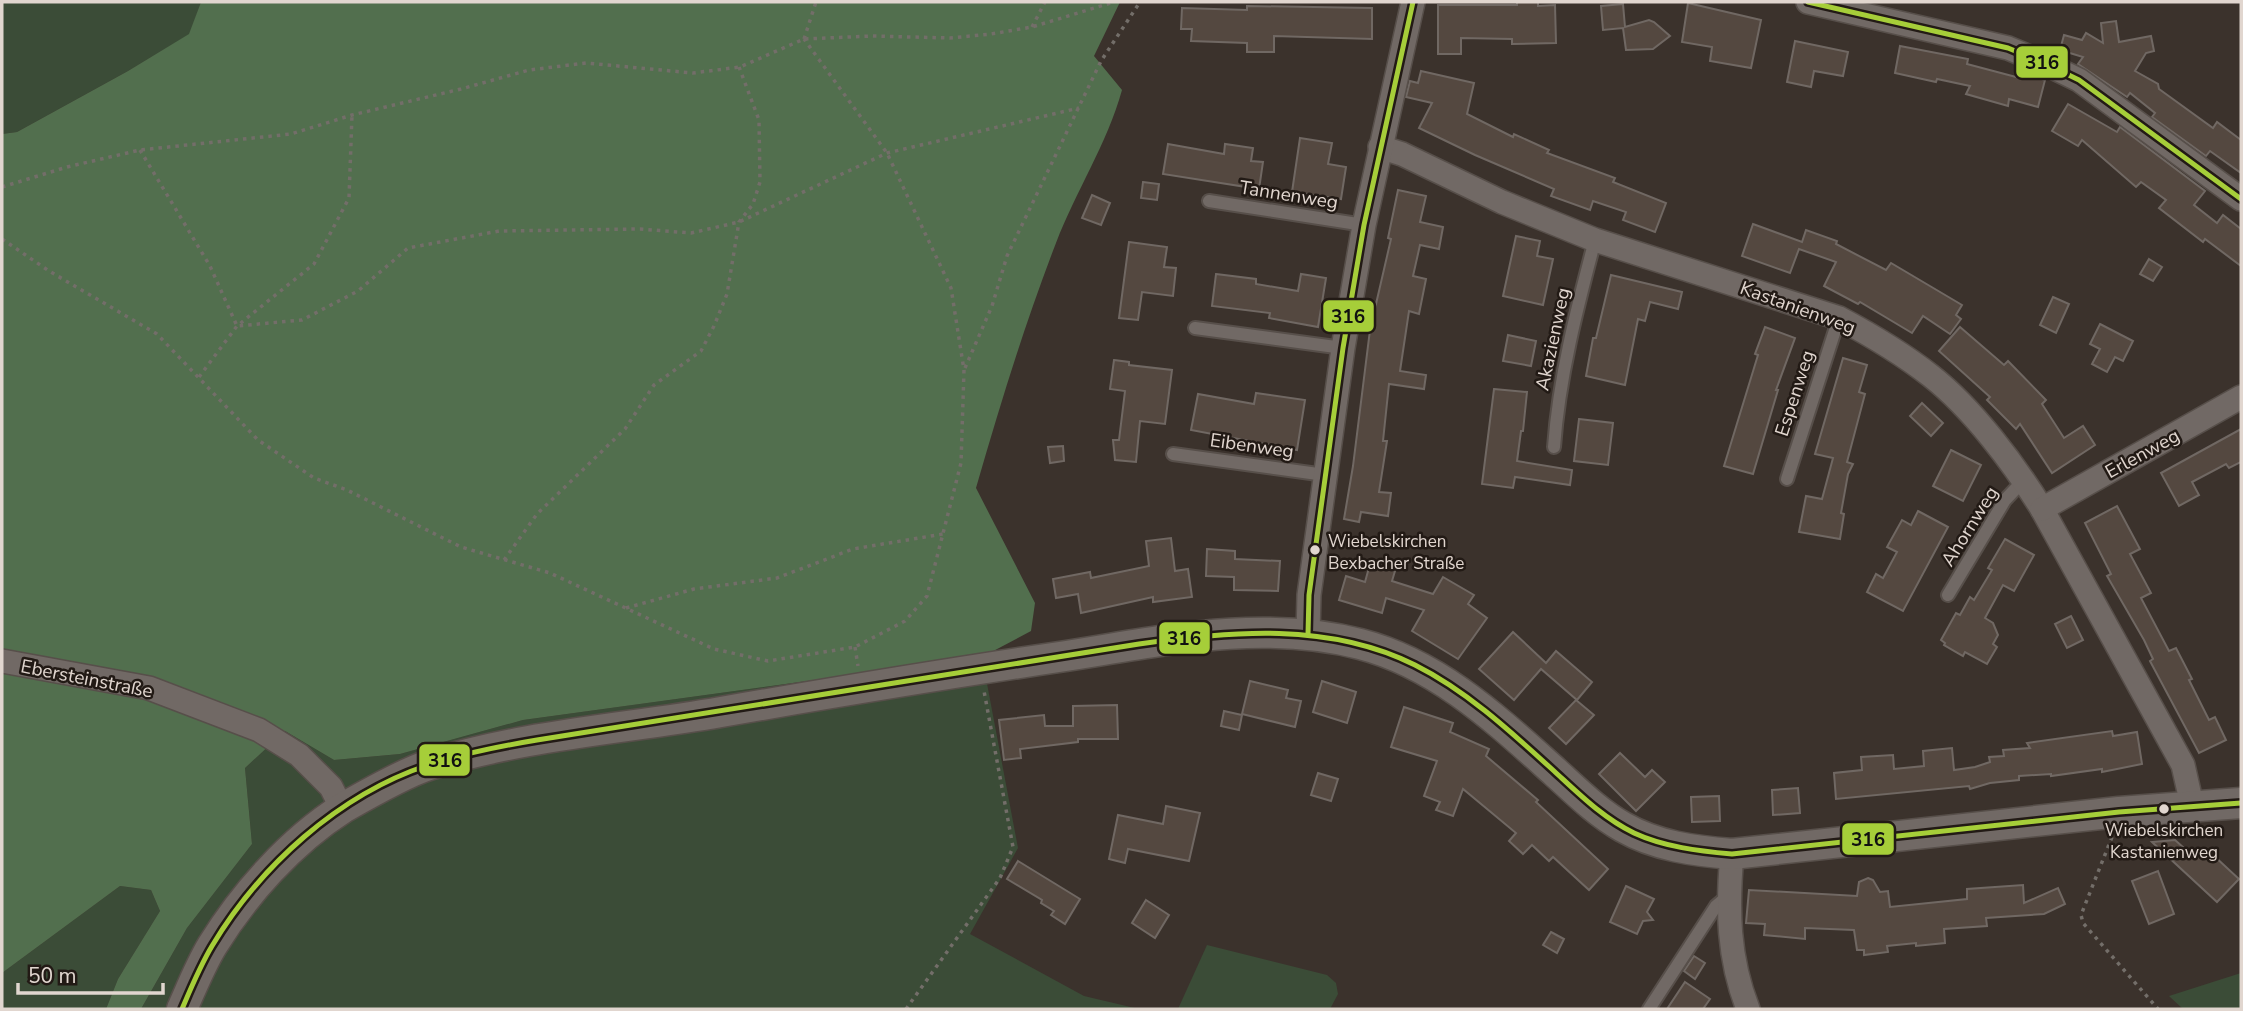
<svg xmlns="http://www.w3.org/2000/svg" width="2243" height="1011" font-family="'Nunito Sans',sans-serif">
	<rect width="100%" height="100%" fill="#3b322c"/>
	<!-- green -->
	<g fill="#3b4c37">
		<path d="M2,2H201L190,34L128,71L17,132L2,134Z"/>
		<path d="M982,657L1018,848L970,934L1084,996L1139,1009H141L187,928L252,844L245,768L285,731L334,760L400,754L523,720Z"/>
		<path d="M120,886L151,890L160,911L118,979L106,1009H2V973Z"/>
		<path d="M1207,945L1327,975L1336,983L1338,994L1330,1009H1178Z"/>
		<path d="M2241,973V1009H2183L2169,996Z"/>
	</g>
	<!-- forest -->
	<path fill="#526f4e" d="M201,2H1120L1094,56L1122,90C1107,144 1076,191 1056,243C1025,323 1000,405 976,488L1035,603L1031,631L982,657L523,720L400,754L334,760L285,731L245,768L252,844L187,928L141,1009H106L118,979L160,911L151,890L120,886L2,973V134L17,132L128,71L189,34Z"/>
	<!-- building -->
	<g fill="#544840" stroke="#706863" stroke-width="2">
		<path d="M1517,2H1538V6L1555,5L1556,43L1512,44V39L1461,38V54H1438V5H1517Z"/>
		<path d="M1688,3L1761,20L1751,68L1710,61L1712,47L1682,42Z"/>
		<path d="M1623,4L1625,27L1649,20L1654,22L1670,36L1653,49L1626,50L1623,28L1603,30L1601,6Z"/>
		<path d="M1247,6L1372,8V39L1274,36V52H1247V43L1191,41L1192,29H1181L1182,8L1247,10Z"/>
		<path d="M2116,21L2119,42L2151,36L2154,51L2146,53L2135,71L2158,84L2159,89L2213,128L2217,122L2241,140V173L2210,151L2206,156L2152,117L2155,113L2130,93L2127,97L2078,64L2083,57L2060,50L2064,35L2082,40L2086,33L2103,43L2101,23Z"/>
		<path d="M1795,41L1848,52L1843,76L1814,71L1811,87L1787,82Z"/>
		<path d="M1900,46L1968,59L1967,64L2016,77L2017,72L2045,80L2038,107L2009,99L2008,106L1966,94L1970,86L1937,79L1936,82L1895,73Z"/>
		<path d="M1421,71L1474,83L1467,114L1513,137L1514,134L1549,150L1547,153L1615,178L1613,182L1666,203L1655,232L1623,220L1626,212L1593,201L1590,210L1551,196L1554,189L1475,155L1419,128L1432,103L1406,97L1410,81L1418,83Z"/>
		<path d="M2068,104L2117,132L2120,127L2205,191L2194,205L2217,223L2223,215L2241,229V266L2205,239L2203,242L2159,208L2166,200L2141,182L2136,187L2082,140L2078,146L2052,131Z"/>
		<path d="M1300,138L1332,143L1328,164L1346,167L1341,199L1292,192Z"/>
		<path d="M1168,144L1224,154L1225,144L1253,148L1251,161L1263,162L1259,189L1163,174Z"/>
		<path d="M1143,182L1159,184L1157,200L1141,198Z"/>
		<path d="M1398,190L1426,196L1420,222L1443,227L1439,249L1420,245L1413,276L1426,279L1419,314L1409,311L1400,371L1426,375L1424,389L1389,384L1383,441H1387L1379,492L1391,493L1388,516L1361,512L1359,522L1344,519L1353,466L1370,330L1391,239L1388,238Z"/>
		<path d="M1092,195L1110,203L1101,225L1082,218Z"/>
		<path d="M1753,224L1802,242L1806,230L1837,241L1836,244L1886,270L1891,263L1962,305L1956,315L1961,319L1950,334L1923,316L1912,333L1860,302L1858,304L1824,286L1836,262L1799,249L1790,273L1742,256Z"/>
		<path d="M1516,236L1540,241L1537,256L1553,259L1543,305L1503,296Z"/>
		<path d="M1129,242L1167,247L1164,267L1176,268L1173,296L1142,292L1138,320L1119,318Z"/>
		<path d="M2149,259L2162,267L2153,281L2140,274Z"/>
		<path d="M1216,274L1256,279V284L1298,291L1301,274L1326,278L1318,327L1269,318L1270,313L1212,306Z"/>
		<path d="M1611,275L1682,292L1678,309L1650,302L1645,321L1638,319L1625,385L1586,376L1593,338H1596Z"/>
		<path d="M2053,297L2069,304L2056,333L2040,325Z"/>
		<path d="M2100,324L2133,341L2123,361L2115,357L2107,372L2092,364L2100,349L2090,344Z"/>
		<path d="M1765,327L1795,338L1776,390H1778L1753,474L1724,466L1758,355L1755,354Z"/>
		<path d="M1960,327L2004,365L2008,361L2046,400L2042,404L2064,438L2083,426L2095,445L2052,473L2020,424L2016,429L1987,400L1990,397L1939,351Z"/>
		<path d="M1508,335L1536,341L1531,366L1503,361Z"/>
		<path d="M1843,358L1867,365L1859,392L1865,394L1847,462L1853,464L1848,474L1841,513L1844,514L1840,539L1799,532L1806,496L1822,499L1833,458L1815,454Z"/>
		<path d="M1114,360L1129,362V365L1172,370L1165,424L1140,421L1136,462L1115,460L1113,440H1119L1125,391L1110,389Z"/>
		<path d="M1494,389L1527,392L1523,431H1521L1517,461L1572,470L1570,485L1515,477L1513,488L1482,484Z"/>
		<path d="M1256,393L1305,400L1297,450L1191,430L1198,394L1254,404Z"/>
		<path d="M1922,403L1943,423L1931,436L1910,416Z"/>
		<path d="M1579,419L1613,423L1608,465L1574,461Z"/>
		<path d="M2241,429V462L2229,468L2226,464L2192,482L2199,495L2179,506L2161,473Z"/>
		<path d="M1063,446L1064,461L1050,463L1048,447Z"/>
		<path d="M1951,450L1981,465L1963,501L1933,486Z"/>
		<path d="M2117,506L2140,549L2130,554L2151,593L2141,598L2169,651L2176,648L2192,679L2189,680L2209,720L2215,717L2226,740L2199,753L2150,661L2153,659L2144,640L2107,576L2111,574L2085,523Z"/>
		<path d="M1918,511L1948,527L1903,611L1867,592L1876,574L1883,578L1897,552L1887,547L1902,520L1911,525Z"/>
		<path d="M1171,538L1175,571L1188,569L1192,597L1153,602V597L1081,613L1078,594L1056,598L1053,579L1090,572L1091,578L1149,566L1146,541Z"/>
		<path d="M2005,539L2034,555L2014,591L2003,585L1985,618L1993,623L1998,635L1993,644L1997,647L1987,664L1965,652L1963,656L1944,645L1945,643L1941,640L1956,613L1960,615L1970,597L1974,600L1992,570L1988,568Z"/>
		<path d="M1207,549L1235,551V559L1280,561L1278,591L1234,590V577L1206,576Z"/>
		<path d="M1370,564L1395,571L1392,581L1433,594L1443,577L1474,595L1468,604L1487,618L1458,659L1412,631L1424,610L1386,598L1382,613L1339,600L1346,576L1365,582Z"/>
		<path d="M2071,616L2083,640L2067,648L2055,624Z"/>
		<path d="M1513,632L1546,663L1556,651L1592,682L1577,700L1541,669L1514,700L1479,669Z"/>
		<path d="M1250,681L1288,690L1286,698L1301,701L1295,727L1242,714Z"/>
		<path d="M1322,681L1356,692L1347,723L1313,712Z"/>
		<path d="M1576,700L1594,715L1566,744L1549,728Z"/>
		<path d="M1117,705L1118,739H1078V742L1020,749L1021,758L1004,760L999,720L1044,715L1045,726H1073V706Z"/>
		<path d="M1404,707L1453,723L1450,732L1489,749L1486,756L1538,800L1536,802L1608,869L1589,890L1553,857L1549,861L1532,845L1523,854L1509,841L1516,833L1463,789L1453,816L1436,810L1440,802L1424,796L1437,761L1391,747Z"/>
		<path d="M1224,711L1242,715L1239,730L1221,726Z"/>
		<path d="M2112,731L2113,736L2137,732L2142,764L2102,772V769L2051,776V774L2019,776V780L1990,783L1970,789L1969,786L1836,799L1834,773L1862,770L1861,757L1893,755L1894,769L1924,766L1923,751L1952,748L1954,770L1975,767L1990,762L1989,757L2004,756L2003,750L2030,748L2027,743Z"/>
		<path d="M1620,753L1645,777L1652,770L1665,782L1636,811L1599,774Z"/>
		<path d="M1318,773L1338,779L1331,801L1311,795Z"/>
		<path d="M1798,788L1800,813L1773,815L1772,790Z"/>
		<path d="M1719,796L1720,821L1692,822L1691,797Z"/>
		<path d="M1166,806L1200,813L1189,861L1128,849L1125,863L1109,859L1118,815L1163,824Z"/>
		<path d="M2175,840L2194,857L2208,854L2213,855L2239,879L2217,902L2152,842Z"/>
		<path d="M1018,861L1080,899L1065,924L1051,915L1054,911L1041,903L1042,900L1007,879Z"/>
		<path d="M2158,871L2174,914L2149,924L2132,881Z"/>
		<path d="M1868,878L1873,880L1880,892L1888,891L1890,907L1967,899V889L2023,885L2024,903L2058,888L2065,904L2044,914L1986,918L1987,926L1944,929L1945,943L1916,946V943L1887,946L1888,952L1864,955V950H1857L1854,930L1805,928V939L1764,935L1765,924L1746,923L1749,890L1857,896L1859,882Z"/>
		<path d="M1626,886L1654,899L1647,912L1653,920L1643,921L1637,934L1610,922Z"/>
		<path d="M1146,900L1169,915L1155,938L1132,923Z"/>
		<path d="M1551,932L1564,939L1557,953L1543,945Z"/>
		<path d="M1694,956L1705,963L1695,979L1684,971Z"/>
		<path d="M1685,982L1710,999L1703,1009H1667Z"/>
	</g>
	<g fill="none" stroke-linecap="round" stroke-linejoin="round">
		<defs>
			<g id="service">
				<path d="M1209,201L1364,225"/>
				<path d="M1195,328L1343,348"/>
				<path d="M1554,447C1559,377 1577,308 1595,240"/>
				<path d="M1173,454L1325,475"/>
				<path d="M1787,479L1839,318"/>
				<path d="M1948,595L2005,500L2024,480"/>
				<path d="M1649,1009L1716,906L1728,896"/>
			</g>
			<g id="minor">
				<path d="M1808,2L2008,48L2044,63L2079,80L2241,199"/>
				<path d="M1380,147L1402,154L1502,202L1595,240L1839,318C1871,335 1903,354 1931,376C1973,409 2014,464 2042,509L2183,765L2192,805"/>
				<path d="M2042,509L2241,397"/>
				<path d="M1308,634L1309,595L1343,348L1364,225L1413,2"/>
				<path d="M2,661L149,688L259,730L299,755L331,787L342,809"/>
				<path d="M1732,854C1727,909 1728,958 1748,1009"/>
			</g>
			<path id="tertiary" d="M182,1009C191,989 200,966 212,946C244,894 291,841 343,808C364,796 407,772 429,765C523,735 624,729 721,712C836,692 950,673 1066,656C1162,641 1263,619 1360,644C1438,664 1497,720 1555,772C1576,791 1598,813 1623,827C1656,846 1694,851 1732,854L2119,812L2241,803"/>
		</defs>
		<!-- service casing -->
		<use href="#service" stroke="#574f4a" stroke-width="16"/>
		<!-- minor casing -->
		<use href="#minor" stroke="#574f4a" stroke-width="26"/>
		<!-- tertiary casing -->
		<use href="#tertiary" stroke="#574f4a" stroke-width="33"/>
		<!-- path -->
		<g stroke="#736e69" stroke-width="3.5" stroke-dasharray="3.5 5" stroke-linecap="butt">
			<path d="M1032,27L1045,2"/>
			<path d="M804,39L816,2"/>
			<path d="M140,150L210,266L237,326L302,320L358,291L408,248L499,231L640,229L691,233L739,222L887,153L1079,108"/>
			<path d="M2,187L67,167L140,150L291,134L352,115L461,89L529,70L586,63L693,73L740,67L804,39L872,36L950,38L991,34L1032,27L1114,2"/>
			<path d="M2,239L49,271L157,334L258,440L314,478L347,490L461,547L550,573L714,649L768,661L855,647L905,621L927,596L961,463L964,370L951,288L887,153L804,39"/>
			<path d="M965,368L992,306L1007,256L1101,61L1140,2"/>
			<path d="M199,377L237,326L314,264L349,198L352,115"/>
			<path d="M504,560L537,514L625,429L654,385L701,351L714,326L727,294L739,222L753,204L760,182L759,120L739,67"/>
			<path d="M626,608L694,589L777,578L853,549L943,534"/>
			<path d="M855,647L858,666"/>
			<path d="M2112,837L2081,915L2083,923L2158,1009"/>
			<path d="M906,1009L1000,878L1013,847L984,691"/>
		</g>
		<!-- service -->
		<use href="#service" stroke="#716965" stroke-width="12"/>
		<!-- minor -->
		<use href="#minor" stroke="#716965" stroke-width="23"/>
		<!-- tertiary -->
		<use href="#tertiary" stroke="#716965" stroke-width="30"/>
		<defs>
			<g id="bus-1">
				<path d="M1808,2L2008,48L2044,63L2079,80L2241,199"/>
				<path d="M1308,634L1309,595L1343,348L1364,225L1413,2"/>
				<path d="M182,1009C191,988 200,966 212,946C260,866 338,795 428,765C464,753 501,746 537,740L1139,644C1231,631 1329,622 1415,665C1467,691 1511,732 1554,771C1579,794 1603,818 1634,833C1664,847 1699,851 1732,854L2119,812L2241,803"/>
			</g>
		</defs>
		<!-- bus-1 casing -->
		<use href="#bus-1" stroke="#221a15" stroke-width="10"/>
		<!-- bus-1 -->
		<use href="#bus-1" stroke="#a6ce39" stroke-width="5"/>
	</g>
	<!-- markers -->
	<g fill="#e1d6cf" stroke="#221a15" stroke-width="2.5">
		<circle cx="1315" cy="550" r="6"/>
		<circle cx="2164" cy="809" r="6"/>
	</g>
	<g text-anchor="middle" stroke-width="5" stroke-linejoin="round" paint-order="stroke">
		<!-- bus labels -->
		<g font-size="17" fill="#e1d6cf" stroke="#221a15" text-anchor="start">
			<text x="1328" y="547">Wiebelskirchen<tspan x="1328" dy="22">Bexbacher Straße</tspan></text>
			<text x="2164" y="836" text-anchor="middle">Wiebelskirchen<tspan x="2164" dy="22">Kastanienweg</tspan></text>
		</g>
		<!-- street labels -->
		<g font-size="19" fill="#e1d6cf" stroke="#221a15">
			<text transform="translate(1289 194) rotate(9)" y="7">Tannenweg</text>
			<text transform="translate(1798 307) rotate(20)" y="7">Kastanienweg</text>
			<text transform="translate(1552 339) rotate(-78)" y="7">Akazienweg</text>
			<text transform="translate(1794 393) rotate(-72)" y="7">Espenweg</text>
			<text transform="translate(1252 445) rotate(8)" y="7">Eibenweg</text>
			<text transform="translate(2142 453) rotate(-29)" y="7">Erlenweg</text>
			<text transform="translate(1969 526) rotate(-58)" y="7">Ahornweg</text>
			<text transform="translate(87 678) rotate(11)" y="7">Ebersteinstraße</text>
		</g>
	</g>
	<g stroke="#221a15" stroke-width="2.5">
		<rect x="2015" y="45" width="54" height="34" rx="7" fill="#a6ce39"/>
		<rect x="1322" y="299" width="53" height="34" rx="7" fill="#a6ce39"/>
		<rect x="1158" y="621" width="53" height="34" rx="7" fill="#a6ce39"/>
		<rect x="418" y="743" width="53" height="34" rx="7" fill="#a6ce39"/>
		<rect x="1841" y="822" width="54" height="34" rx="7" fill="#a6ce39"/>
	</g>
	<g font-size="19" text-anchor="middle" font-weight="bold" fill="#111">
		<text x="2042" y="69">316</text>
		<text x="1348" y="323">316</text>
		<text x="1184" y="645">316</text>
		<text x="445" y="767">316</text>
		<text x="1868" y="846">316</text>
	</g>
	<!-- border -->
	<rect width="2243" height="1011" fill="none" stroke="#e1d6cf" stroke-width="7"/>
	<!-- scale -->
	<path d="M18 983v10h145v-10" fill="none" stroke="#e1d6cf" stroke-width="3.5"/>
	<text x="28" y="983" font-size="21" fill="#e1d6cf" stroke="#221a15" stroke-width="5" paint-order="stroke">50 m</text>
</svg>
